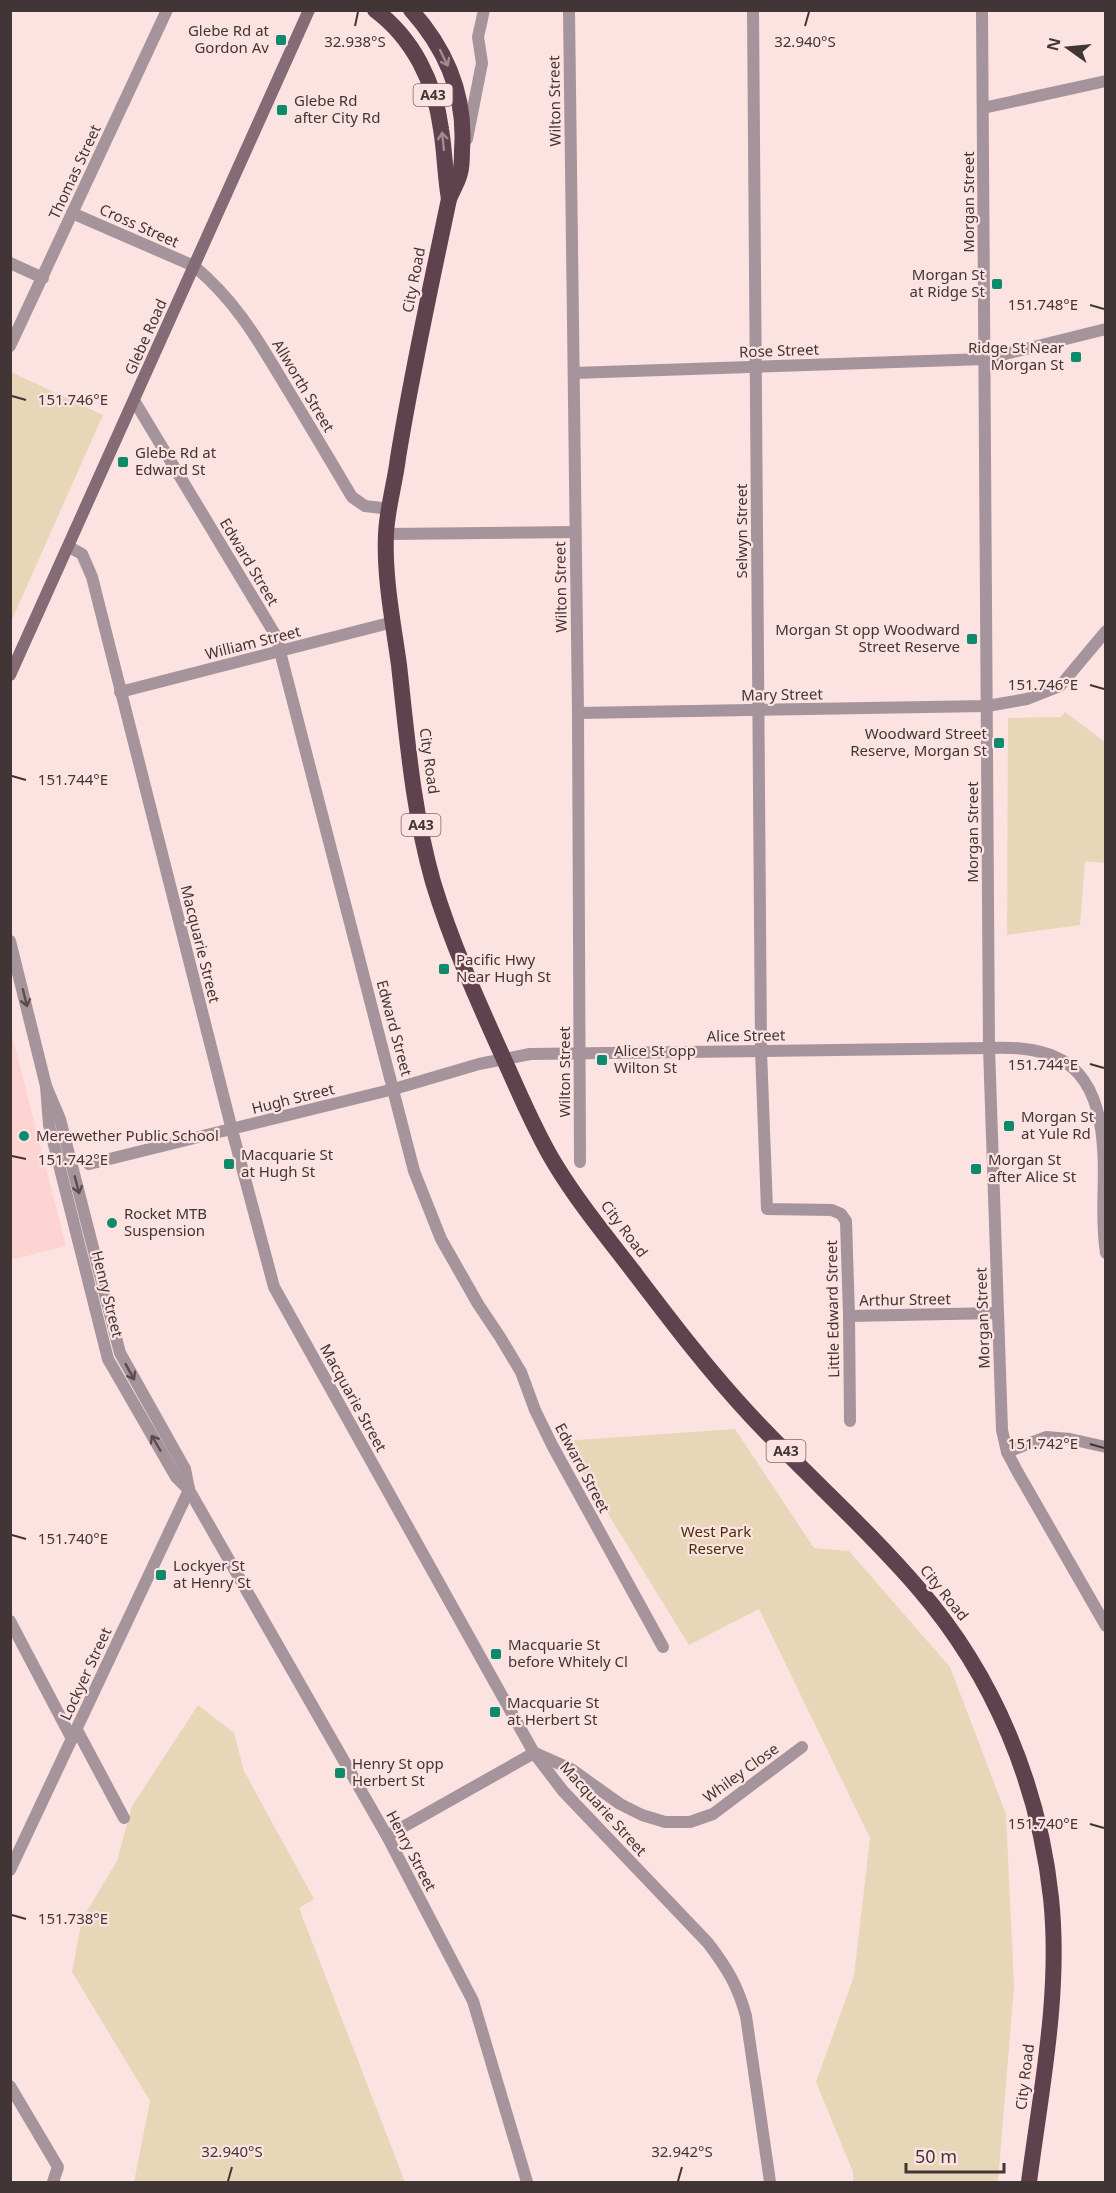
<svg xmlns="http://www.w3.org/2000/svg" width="1116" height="2193" font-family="'Noto Sans',sans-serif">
	<rect width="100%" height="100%" fill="#fce3e1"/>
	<!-- built -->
	<path fill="#fdd4d2" d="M10,1027L66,1246L11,1260H10Z"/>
	<!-- green -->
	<g fill="#e8d6b8">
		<path d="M11,372L103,415L11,622Z"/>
		<path d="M1065,712L1105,742V863L1085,861L1080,925L1007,935L1008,718L1061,717Z"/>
		<path d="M735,1429L814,1548L849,1551L950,1667L1006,1814L1014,1986L998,2182H853V2172L816,2082L854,1976L870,1838L759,1609L689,1645L563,1441Z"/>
		<path d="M198,1705L234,1733L244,1771L314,1899L299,1908L405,2182H134L150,2101L72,1972L82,1919L117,1861L132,1806Z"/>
	</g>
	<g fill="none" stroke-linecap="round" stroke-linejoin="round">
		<!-- minor -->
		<g stroke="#a5949b" stroke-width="12">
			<path d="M569,10L578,713L580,1162"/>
			<path d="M753,10L761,1051L767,1209L832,1210L841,1214L846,1221L849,1316L850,1421"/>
			<path d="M983,108L1106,81"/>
			<path d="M467,139L482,63L478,37L484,10"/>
			<path d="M72,213L194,266C238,303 259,342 288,390C310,426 331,462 352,497L365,506L390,509"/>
			<path d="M10,263L43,278"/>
			<path d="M10,346L167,10"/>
			<path d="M574,373L985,359L1106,329"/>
			<path d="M135,402L276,636L414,1171L441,1239L478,1304L500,1337L521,1372L535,1410L552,1445L663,1647"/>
			<path d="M386,534L575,532"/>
			<path d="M69,547L82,554L92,577L232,1130L274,1287L534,1753L563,1791L708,1943C727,1968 738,1986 746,2016L770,2182"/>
			<path d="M120,692L393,622"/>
			<path d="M578,713L987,706L1027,699L1060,686L1106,631"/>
			<path d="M10,941L46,1086L60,1119L120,1353L185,1469L189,1489"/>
			<path d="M46,1086L49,1125L108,1359L176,1477L189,1490L387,1836L473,2001L527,2182"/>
			<path d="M89,1164L394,1089L479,1064L530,1054L989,1048"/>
			<path d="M849,1316L998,1313"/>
			<path d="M1007,1452L1046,1437L1070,1439L1106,1447"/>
			<path d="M10,1621L72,1739"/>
			<path d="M77,1730L124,1818"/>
			<path d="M535,1753L571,1769L620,1804L642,1815L665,1822H690L713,1814L802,1747"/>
			<path d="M387,1836L534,1753"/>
			<path d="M10,1870L189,1490"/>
			<path d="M10,2086L58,2167L53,2182"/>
		</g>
		<!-- tertiary -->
		<g stroke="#a5949b" stroke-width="12">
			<path d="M982,10L989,1048L1002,1430L1007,1452L1017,1471L1106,1626"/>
			<path d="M989,1048C1064,1044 1098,1071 1103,1147C1106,1183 1100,1218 1106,1253"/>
		</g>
		<!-- secondary -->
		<path stroke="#846b75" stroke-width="12" d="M10,675L309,10"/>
		<!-- trunk -->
		<g stroke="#60424f" stroke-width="16">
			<path d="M375,10C413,38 435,83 441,129C445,153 445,176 449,199"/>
			<path d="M411,10C447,50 466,97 462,150C462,157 462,166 460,173C458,182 452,191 449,199C431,285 412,371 398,458C395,483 387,509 386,534C384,577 393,622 399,665C407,737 413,812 433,882C452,945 480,1006 507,1066C522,1099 536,1133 555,1164C578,1202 606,1236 633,1271C671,1321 708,1370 751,1416C806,1475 867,1528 919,1589C994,1676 1039,1785 1051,1898C1061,1993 1041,2089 1029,2182"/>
		</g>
	</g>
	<!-- one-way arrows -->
	<defs><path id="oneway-shaft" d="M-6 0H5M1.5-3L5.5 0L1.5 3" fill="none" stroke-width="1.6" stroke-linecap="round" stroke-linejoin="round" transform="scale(1.5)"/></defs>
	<g stroke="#a68a91">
		<use href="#oneway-shaft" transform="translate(444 58) rotate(64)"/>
		<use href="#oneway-shaft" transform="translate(443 141) rotate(-96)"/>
	</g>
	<g stroke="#5b4d4e">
		<use href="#oneway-shaft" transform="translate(25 998) rotate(76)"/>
		<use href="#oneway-shaft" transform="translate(77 1185) rotate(75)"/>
		<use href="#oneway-shaft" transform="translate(130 1372) rotate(61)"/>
		<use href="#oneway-shaft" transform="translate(156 1443) rotate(-120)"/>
	</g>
	<!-- ticks -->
	<path fill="none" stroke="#423535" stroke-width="2" d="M355,26L358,12M805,26L809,12M1090,305L1104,309M12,396L26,400M1090,685L1104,689M12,776L26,780M1090,1064L1104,1068M12,1156L26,1159M1090,1444L1104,1448M12,1535L26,1539M1090,1824L1104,1828M12,1915L26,1919M228,2181L232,2167M678,2181L682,2167"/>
	<!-- markers -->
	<g fill="#0d896b" stroke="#fce3e1" stroke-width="2">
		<rect x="275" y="34" width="12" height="12" rx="3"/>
		<rect x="276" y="104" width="12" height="12" rx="3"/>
		<rect x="991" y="278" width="12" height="12" rx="3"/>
		<rect x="1070" y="351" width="12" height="12" rx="3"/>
		<rect x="117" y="456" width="12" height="12" rx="3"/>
		<rect x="966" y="633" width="12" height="12" rx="3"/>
		<rect x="993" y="737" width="12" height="12" rx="3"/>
		<rect x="438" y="963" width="12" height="12" rx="3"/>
		<rect x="596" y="1054" width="12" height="12" rx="3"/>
		<rect x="1003" y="1120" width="12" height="12" rx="3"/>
		<circle cx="24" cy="1136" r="6"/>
		<rect x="223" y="1158" width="12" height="12" rx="3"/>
		<rect x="970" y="1163" width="12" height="12" rx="3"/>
		<circle cx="112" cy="1223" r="6"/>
		<rect x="155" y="1569" width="12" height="12" rx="3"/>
		<rect x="490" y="1648" width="12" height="12" rx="3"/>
		<rect x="489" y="1706" width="12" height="12" rx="3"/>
		<rect x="334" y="1767" width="12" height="12" rx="3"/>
	</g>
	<g text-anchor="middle" stroke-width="4.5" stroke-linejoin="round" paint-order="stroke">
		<!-- shield labels -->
		<g fill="#fce3e1" stroke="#7a6969" stroke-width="1.5">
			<rect x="413.5" y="84" width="39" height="22" rx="4.5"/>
			<rect x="401.5" y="814" width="39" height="22" rx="4.5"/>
			<rect x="766.5" y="1440" width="39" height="22" rx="4.5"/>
		</g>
		<g font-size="14" font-weight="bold" fill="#423535">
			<text x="433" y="100">A43</text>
			<text x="421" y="830">A43</text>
			<text x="786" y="1456">A43</text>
		</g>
		<!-- poi labels -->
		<g font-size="15" fill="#423535" stroke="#fce3e1" text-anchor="start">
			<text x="269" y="36" text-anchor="end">Glebe Rd at<tspan x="269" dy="17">Gordon Av</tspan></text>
			<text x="294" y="106">Glebe Rd<tspan x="294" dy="17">after City Rd</tspan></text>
			<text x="985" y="280" text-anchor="end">Morgan St<tspan x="985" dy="17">at Ridge St</tspan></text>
			<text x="1064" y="353" text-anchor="end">Ridge St Near<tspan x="1064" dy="17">Morgan St</tspan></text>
			<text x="135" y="458">Glebe Rd at<tspan x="135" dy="17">Edward St</tspan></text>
			<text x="960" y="635" text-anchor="end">Morgan St opp Woodward<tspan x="960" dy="17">Street Reserve</tspan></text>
			<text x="987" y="739" text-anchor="end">Woodward Street<tspan x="987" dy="17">Reserve, Morgan St</tspan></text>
			<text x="456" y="965">Pacific Hwy<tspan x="456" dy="17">Near Hugh St</tspan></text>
			<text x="614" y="1056">Alice St opp<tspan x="614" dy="17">Wilton St</tspan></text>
			<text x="1021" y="1122">Morgan St<tspan x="1021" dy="17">at Yule Rd</tspan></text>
			<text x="36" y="1141">Merewether Public School</text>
			<text x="241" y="1160">Macquarie St<tspan x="241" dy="17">at Hugh St</tspan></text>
			<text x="988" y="1165">Morgan St<tspan x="988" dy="17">after Alice St</tspan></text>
			<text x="124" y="1219">Rocket MTB<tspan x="124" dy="17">Suspension</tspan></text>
			<text x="173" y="1571">Lockyer St<tspan x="173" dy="17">at Henry St</tspan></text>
			<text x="508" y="1650">Macquarie St<tspan x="508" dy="17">before Whitely Cl</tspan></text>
			<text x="507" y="1708">Macquarie St<tspan x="507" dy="17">at Herbert St</tspan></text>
			<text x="352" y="1769">Henry St opp<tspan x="352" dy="17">Herbert St</tspan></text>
		</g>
		<!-- street labels -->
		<g font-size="15" fill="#423535" stroke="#fce3e1">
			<text transform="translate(555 101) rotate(-91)" y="5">Wilton Street</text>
			<text transform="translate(75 172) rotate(-65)" y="5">Thomas Street</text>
			<text transform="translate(969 202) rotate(-90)" y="5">Morgan Street</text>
			<text transform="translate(139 226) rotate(24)" y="5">Cross Street</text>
			<text transform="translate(414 280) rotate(-79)" y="5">City Road</text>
			<text transform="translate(146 337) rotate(-66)" y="5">Glebe Road</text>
			<text transform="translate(779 351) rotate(-2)" y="5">Rose Street</text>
			<text transform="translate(303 386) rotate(59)" y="5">Allworth Street</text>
			<text transform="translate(742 531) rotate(-90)" y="5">Selwyn Street</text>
			<text transform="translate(249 562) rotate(59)" y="5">Edward Street</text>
			<text transform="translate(561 587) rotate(-91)" y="5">Wilton Street</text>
			<text transform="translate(253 643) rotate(-14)" y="5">William Street</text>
			<text transform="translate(782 695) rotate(-1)" y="5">Mary Street</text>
			<text transform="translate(429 761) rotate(82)" y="5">City Road</text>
			<text transform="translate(973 832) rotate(-90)" y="5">Morgan Street</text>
			<text transform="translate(200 944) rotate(76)" y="5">Macquarie Street</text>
			<text transform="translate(394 1028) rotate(75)" y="5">Edward Street</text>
			<text transform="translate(746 1036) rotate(-1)" y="5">Alice Street</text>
			<text transform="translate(565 1072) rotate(-90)" y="5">Wilton Street</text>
			<text transform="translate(293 1099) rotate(-14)" y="5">Hugh Street</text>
			<text transform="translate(624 1229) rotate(53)" y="5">City Road</text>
			<text transform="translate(107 1294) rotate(76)" y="5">Henry Street</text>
			<text transform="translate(905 1300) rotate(-1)" y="5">Arthur Street</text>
			<text transform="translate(833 1309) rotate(-91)" y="5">Little Edward Street</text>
			<text transform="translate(983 1318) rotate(-92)" y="5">Morgan Street</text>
			<text transform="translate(353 1398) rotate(61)" y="5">Macquarie Street</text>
			<text transform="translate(582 1468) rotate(62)" y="5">Edward Street</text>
			<text transform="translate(944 1593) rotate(51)" y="5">City Road</text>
			<text transform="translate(86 1674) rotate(-65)" y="5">Lockyer Street</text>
			<text transform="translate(741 1773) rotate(-36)" y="5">Whiley Close</text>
			<text transform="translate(603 1809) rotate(48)" y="5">Macquarie Street</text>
			<text transform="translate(411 1851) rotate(62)" y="5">Henry Street</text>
			<text transform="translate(1025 2077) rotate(-83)" y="5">City Road</text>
		</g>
		<!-- park labels -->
		<g font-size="15" fill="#463104" stroke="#fce3e1">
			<text x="716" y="1537">West Park<tspan x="716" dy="17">Reserve</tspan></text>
		</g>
	</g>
	<g font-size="15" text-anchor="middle" fill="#423535" stroke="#fce3e1" stroke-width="4.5" stroke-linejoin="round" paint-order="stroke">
		<text x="355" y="47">32.938°S</text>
		<text x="805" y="47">32.940°S</text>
		<text x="1043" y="310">151.748°E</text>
		<text x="73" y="405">151.746°E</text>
		<text x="1043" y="690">151.746°E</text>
		<text x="73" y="785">151.744°E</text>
		<text x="1043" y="1070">151.744°E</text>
		<text x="73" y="1165">151.742°E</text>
		<text x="1043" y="1449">151.742°E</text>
		<text x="73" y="1544">151.740°E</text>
		<text x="1043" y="1829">151.740°E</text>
		<text x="73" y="1924">151.738°E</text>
		<text x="232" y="2157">32.940°S</text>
		<text x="682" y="2157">32.942°S</text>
	</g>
	<!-- border -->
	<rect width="1116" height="2193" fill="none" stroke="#423535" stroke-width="24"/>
	<!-- north arrow -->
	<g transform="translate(1068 48) rotate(285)" stroke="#fce3e1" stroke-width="4.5" paint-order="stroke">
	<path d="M0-4.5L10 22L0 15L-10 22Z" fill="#423535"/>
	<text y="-9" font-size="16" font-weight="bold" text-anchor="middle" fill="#423535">N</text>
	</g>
	<!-- scale -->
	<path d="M906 2163v9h98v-9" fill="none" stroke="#423535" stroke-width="3"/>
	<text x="915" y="2163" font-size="18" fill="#423535" stroke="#fce3e1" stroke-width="4.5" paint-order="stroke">50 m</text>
</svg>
